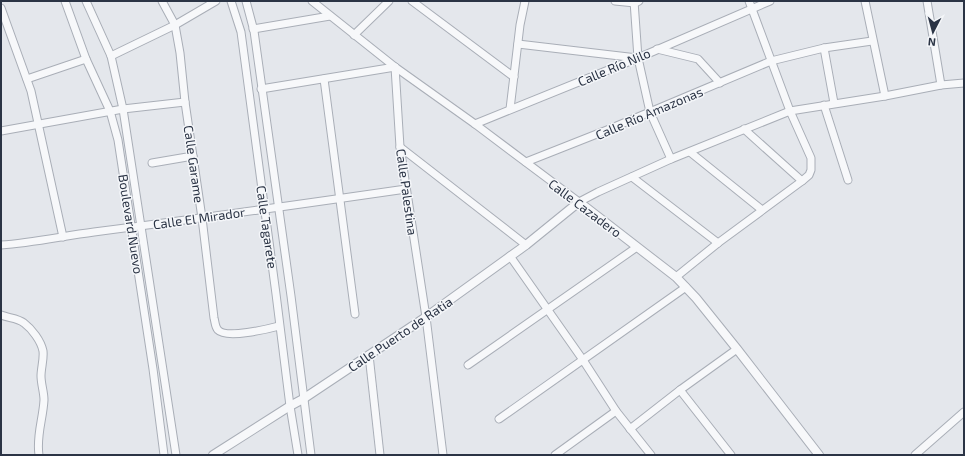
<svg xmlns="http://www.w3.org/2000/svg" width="965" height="456" font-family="'Exo 2',sans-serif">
	<rect width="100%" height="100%" fill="#e4e7ec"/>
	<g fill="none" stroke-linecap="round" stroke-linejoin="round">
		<defs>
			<g id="minor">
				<path d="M65,1L86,59L110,111L118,140L153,369L164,455"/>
				<path d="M86,1L111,56L123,109L176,455"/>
				<path d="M162,1L175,25L180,53L185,102L202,218L214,318C215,321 215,327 218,330C226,339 268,329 279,326"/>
				<path d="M231,1L241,32L276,294L290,406L298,455"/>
				<path d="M246,1L254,31L291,296L311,455"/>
				<path d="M312,1L395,67L475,124L579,202L598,192L671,159L790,111L885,96L941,85L964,83"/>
				<path d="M412,1L514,77"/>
				<path d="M615,1L635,3L639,1"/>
				<path d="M634,1L638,58L650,112L671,159"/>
				<path d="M865,1L885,96"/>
				<path d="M927,1L941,85"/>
				<path d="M1,8L31,91L63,237"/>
				<path d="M253,29L330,16"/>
				<path d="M354,35L389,1"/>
				<path d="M518,44L637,58"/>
				<path d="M824,48L834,103"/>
				<path d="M657,49L698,59L720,83"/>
				<path d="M111,56L175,25L216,1"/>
				<path d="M395,67L400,147L426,317L443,455"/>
				<path d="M27,79L86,59"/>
				<path d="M324,79L355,314"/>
				<path d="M261,89L395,67"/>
				<path d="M824,105L848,180"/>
				<path d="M510,109L520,25L525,1"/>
				<path d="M475,124L638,58L770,1"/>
				<path d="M744,129L802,181"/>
				<path d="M1,131L123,109L185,102"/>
				<path d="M400,147L526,245"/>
				<path d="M690,152L762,210"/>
				<path d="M526,162L607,130L771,61L824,48L872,41"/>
				<path d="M152,163L193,156"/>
				<path d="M632,177L718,243"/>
				<path d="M1,245C32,243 63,236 94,232C198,219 302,204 406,189"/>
				<path d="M510,256L583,360L616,411L651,455"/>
				<path d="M676,277L718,243L802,181L809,175L811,170V158L790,111L749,1"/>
				<path d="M1,315C8,318 18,318 24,323C32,329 41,341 43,351C44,359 41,368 41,376C41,384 44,392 44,400C43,419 36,436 39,455"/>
				<path d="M369,355L380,455"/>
				<path d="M468,365L637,247"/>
				<path d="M680,390L731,455"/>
				<path d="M499,419L686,287"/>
				<path d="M630,429L680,390L737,349"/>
				<path d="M555,455L616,411"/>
				<path d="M915,455L964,412"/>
			</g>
			<path id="tertiary" d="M213,455L290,406L303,399L426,317L526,245L579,202L676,277L696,298L737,349L819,455"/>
		</defs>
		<!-- minor casing -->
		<use href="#minor" stroke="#a9aeb7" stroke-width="9"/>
		<!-- tertiary casing -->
		<use href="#tertiary" stroke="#a9aeb7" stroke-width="10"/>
		<!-- minor -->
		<use href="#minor" stroke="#f7f8fa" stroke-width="7"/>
		<!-- tertiary -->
		<use href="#tertiary" stroke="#f7f8fa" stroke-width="8"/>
	</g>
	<g text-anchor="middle" stroke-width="3" stroke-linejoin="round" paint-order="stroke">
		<!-- street labels -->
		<g font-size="13" fill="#2b3445" stroke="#f4f6f9">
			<text transform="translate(614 67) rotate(-23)" y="5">Calle Río Nilo</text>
			<text transform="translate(649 113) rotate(-23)" y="5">Calle Río Amazonas</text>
			<text transform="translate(194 164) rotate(82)" y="5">Calle Garame</text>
			<text transform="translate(407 192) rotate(82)" y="5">Calle Palestina</text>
			<text transform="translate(585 208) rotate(37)" y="5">Calle Cazadero</text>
			<text transform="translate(199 218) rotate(-8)" y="5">Calle El Mirador</text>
			<text transform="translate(131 224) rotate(81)" y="5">Boulevard Nuevo</text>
			<text transform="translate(267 227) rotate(82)" y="5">Calle Tagarete</text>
			<text transform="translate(400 334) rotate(-34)" y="5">Calle Puerto de Ratia</text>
		</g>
	</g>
	<!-- border -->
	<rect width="965" height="456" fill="none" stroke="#2b3445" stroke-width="4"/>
	<!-- north arrow -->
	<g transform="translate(933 32) rotate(186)" stroke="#f4f6f9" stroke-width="3" paint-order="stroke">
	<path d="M0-3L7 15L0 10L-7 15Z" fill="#2b3445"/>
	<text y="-6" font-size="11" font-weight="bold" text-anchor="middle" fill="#2b3445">N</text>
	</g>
</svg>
